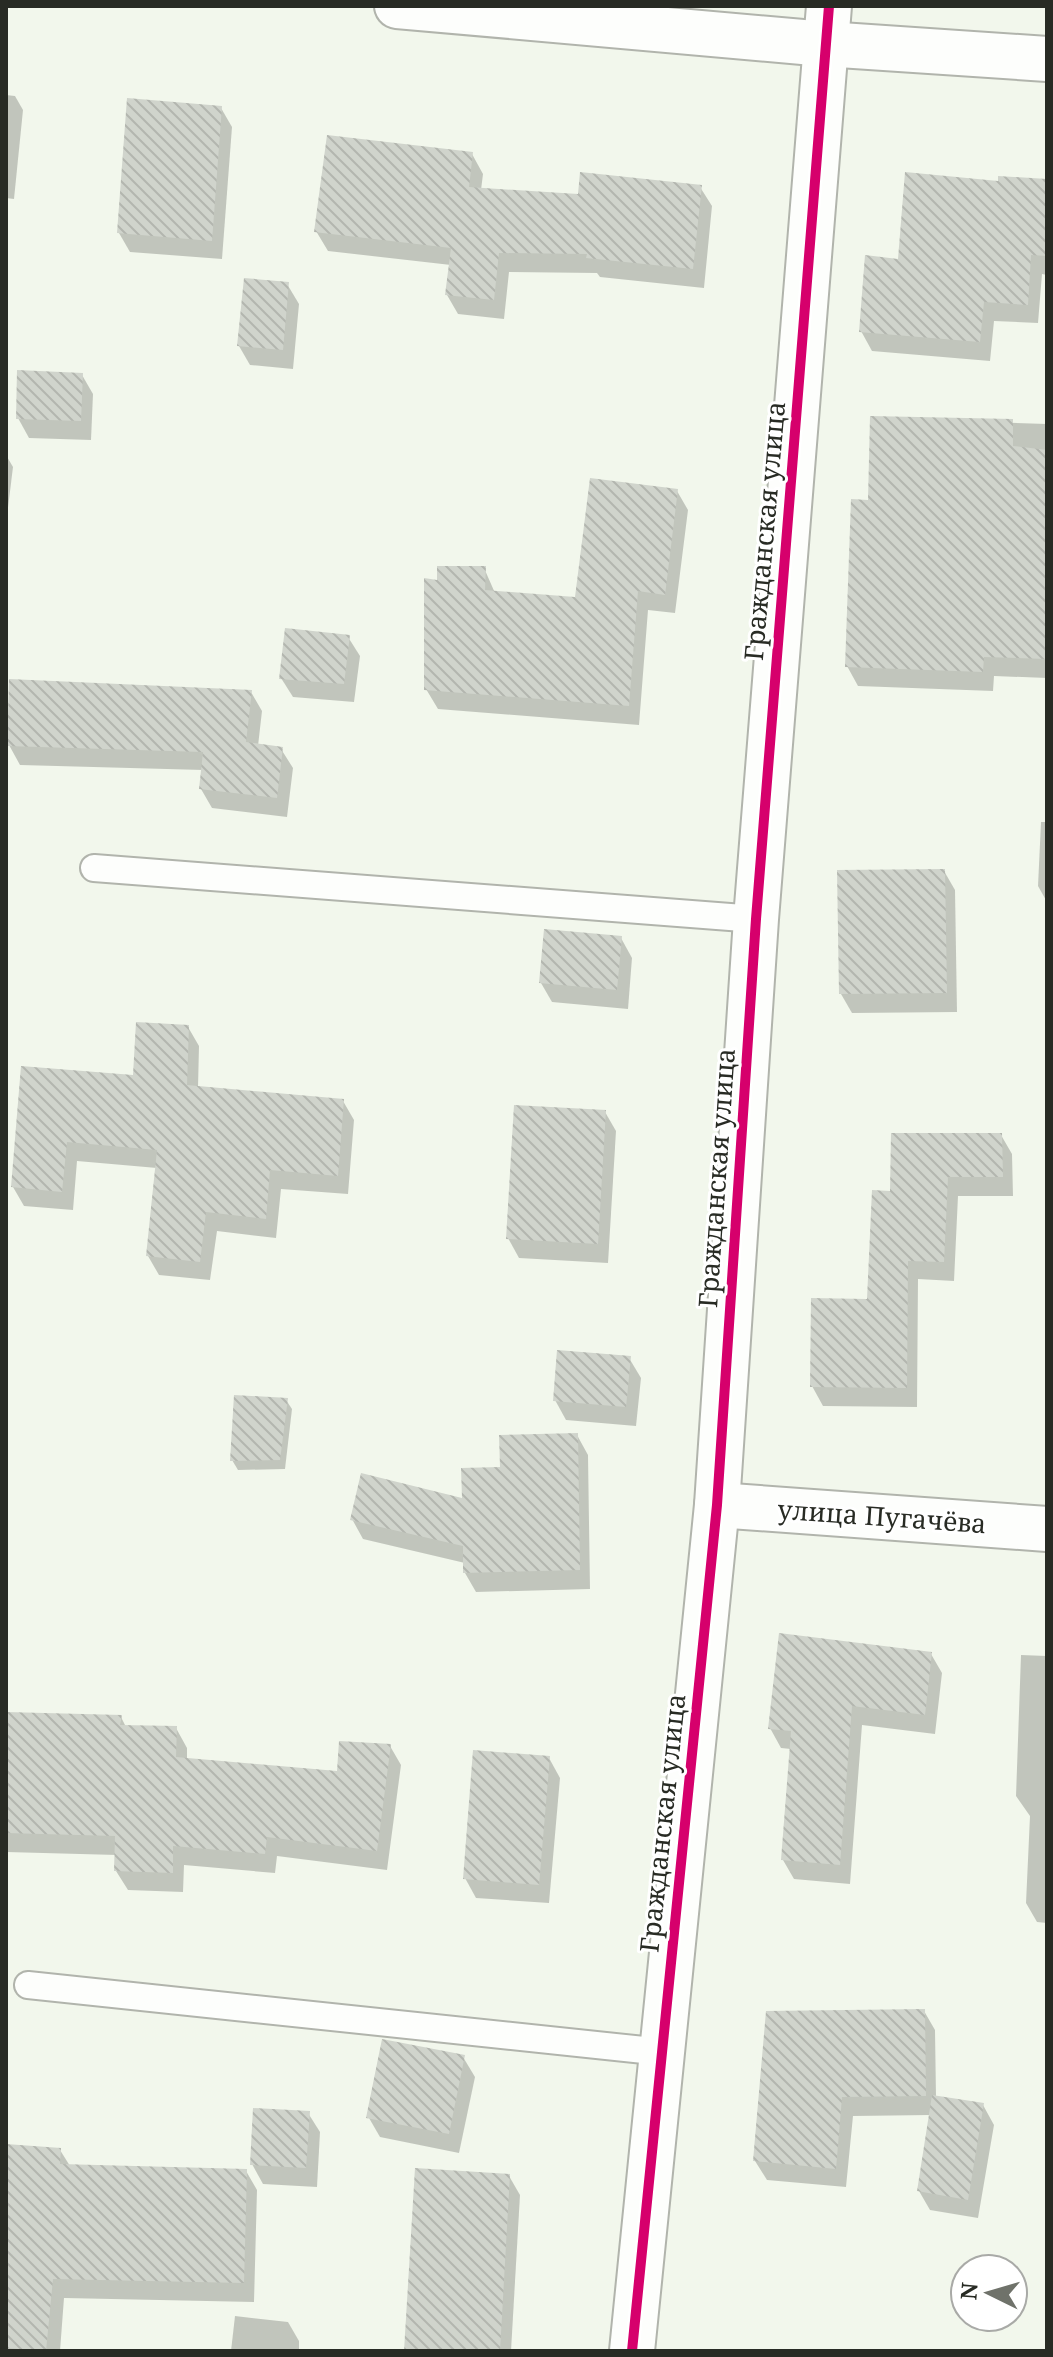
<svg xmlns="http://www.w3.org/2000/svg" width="1053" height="2357" font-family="'Noto Serif',serif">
	<defs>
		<pattern id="building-back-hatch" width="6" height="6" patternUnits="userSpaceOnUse" patternTransform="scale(2)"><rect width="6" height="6" fill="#d0d4cc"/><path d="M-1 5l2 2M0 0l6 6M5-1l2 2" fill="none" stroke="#b3b6af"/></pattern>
	</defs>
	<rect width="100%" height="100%" fill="#f2f7ec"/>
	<!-- shadow -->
	<g fill="#0003">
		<path d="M6,95L15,96L23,110L14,199L6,198Z"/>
		<path d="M221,108L232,127L222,259L130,252L119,233Z"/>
		<path d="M472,154L483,174L481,190L580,196L700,187L712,206L704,288L600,277L597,273L509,272L504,319L458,314L447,295L451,265L328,251L316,231Z"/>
		<path d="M1047,181V275L1042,274L1038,323L994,321L990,361L872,351L861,331L899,261L1000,183Z"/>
		<path d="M287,284L299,304L293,369L250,365L239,346Z"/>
		<path d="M82,375L93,394L91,440L29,438L18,418Z"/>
		<path d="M872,418L1047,424V678L994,676L993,691L858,686L847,666L870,502Z"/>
		<path d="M6,455L13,467L6,524Z"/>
		<path d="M677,491L688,510L675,613L648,610L639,725L438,709L426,689L439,582L484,568L495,593L577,599Z"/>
		<path d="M348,637L360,656L354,702L293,697L281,678Z"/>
		<path d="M251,692L262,711L258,746L281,749L293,768L287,817L212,808L201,789L203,770L20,765L9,745Z"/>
		<path d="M1041,822H1047V902L1038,886Z"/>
		<path d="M944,871L955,890L957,1012L852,1013L841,994Z"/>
		<path d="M621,938L632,958L628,1009L552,1002L541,983Z"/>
		<path d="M188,1027L199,1046L198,1088L343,1101L354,1120L348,1194L281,1189L276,1238L217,1231L210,1280L159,1275L148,1256L157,1168L77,1161L73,1210L24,1206L13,1187Z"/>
		<path d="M605,1112L616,1131L608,1263L519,1258L508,1238Z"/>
		<path d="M1001,1135L1012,1154L1013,1196H958L954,1281L918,1279L917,1407L823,1406L812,1386L868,1301L892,1193Z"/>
		<path d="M629,1358L641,1378L636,1426L566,1420L555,1400Z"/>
		<path d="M286,1400L292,1409L285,1469L238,1470L232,1460Z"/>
		<path d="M577,1435L588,1455L590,1589L476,1592L465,1573V1563L363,1539L352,1519L464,1500L502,1469Z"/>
		<path d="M931,1654L942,1673L935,1734L862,1725L850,1884L794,1879L783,1860L791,1749L781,1748L770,1728Z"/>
		<path d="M1021,1655L1047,1656V1923L1037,1922L1026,1903L1030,1816L1016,1796Z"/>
		<path d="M6,1714L121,1717L126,1727L176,1728L187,1748V1760L339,1773L390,1746L401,1765L387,1870L277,1856L275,1873L184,1865L183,1892L128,1890L116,1871L117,1855L6,1852Z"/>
		<path d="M549,1758L560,1778L549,1903L476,1898L465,1878Z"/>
		<path d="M924,2011L935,2030L936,2097L983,2105L994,2125L978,2218L930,2210L919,2191L931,2115L853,2116L846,2187L767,2180L755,2161Z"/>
		<path d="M463,2057L475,2077L459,2153L380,2137L369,2118Z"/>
		<path d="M308,2113L320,2132L317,2187L263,2184L252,2164Z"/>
		<path d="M6,2146L60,2150L70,2166L246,2171L257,2190L254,2302L64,2298L60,2351H6Z"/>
		<path d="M509,2176L520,2195L511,2351H406Z"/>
		<path d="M235,2316L288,2322L299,2341V2351H231Z"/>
	</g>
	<!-- building -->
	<g fill="url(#building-back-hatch)">
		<path d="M127,98L222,106L212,241L117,233Z"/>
		<path d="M327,135L473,152L469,187L578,194L580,172L702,185L693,269L586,258L587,254L499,253L494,300L445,295L451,248L314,232Z"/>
		<path d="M905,172L998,181V176L1047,179V256L1031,255L1028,305L984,302L980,342L859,332L865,255L898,259Z"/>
		<path d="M244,278L289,282L283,350L237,346Z"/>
		<path d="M17,370L83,373L81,421L16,419Z"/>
		<path d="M870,416L1013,419V446L1047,450V659L984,657L983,672L845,667L851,499L868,500Z"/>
		<path d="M590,478L678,489L665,595L638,591L629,706L424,690V578L437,580V566H486L485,590L575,597Z"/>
		<path d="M285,628L350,635L344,684L279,679Z"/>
		<path d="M9,679L252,690L246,742L283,747L277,798L199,789L203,752L7,746Z"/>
		<path d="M945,869L947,993L839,994L837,870Z"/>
		<path d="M544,929L622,936L617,990L539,983Z"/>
		<path d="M136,1022L189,1025L187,1085L344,1099L338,1176L270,1170L266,1219L206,1212L200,1262L146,1256L157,1150L67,1142L62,1192L11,1187L21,1066L133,1075Z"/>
		<path d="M514,1105L606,1110L598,1244L506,1239Z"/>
		<path d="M891,1133H1002L1003,1177H948L944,1262L908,1261L907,1388L810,1387L811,1298L867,1299L872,1190L890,1191Z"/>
		<path d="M557,1350L631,1356L626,1407L553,1401Z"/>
		<path d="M234,1395L288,1398L280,1460L230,1461Z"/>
		<path d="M578,1433L580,1570L463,1573V1546L350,1520L361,1473L462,1498L461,1468L500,1467L499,1435Z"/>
		<path d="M779,1633L932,1652L925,1715L852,1706L840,1865L781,1860L791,1731L768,1729Z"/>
		<path d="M6,1712L122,1715L120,1725L177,1726L176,1757L337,1771L339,1741L391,1744L377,1851L267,1837L265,1854L173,1846V1873L114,1871L115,1836L6,1833Z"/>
		<path d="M473,1750L550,1756L539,1885L463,1879Z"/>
		<path d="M925,2009L926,2096L842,2097L836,2169L753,2161L766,2011Z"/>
		<path d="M382,2039L465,2055L449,2134L366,2118Z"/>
		<path d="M932,2095L984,2103L968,2200L917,2191Z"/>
		<path d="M253,2108L310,2111L306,2168L250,2165Z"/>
		<path d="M6,2144L61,2148L60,2164L247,2169L244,2283L53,2279L46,2351L6,2348Z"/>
		<path d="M415,2168L510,2174L500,2351H404Z"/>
	</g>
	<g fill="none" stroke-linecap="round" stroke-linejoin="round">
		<defs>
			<g id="service">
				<path d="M94,868L756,919"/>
				<path d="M28,1985L663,2052"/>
			</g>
			<g id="minor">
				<path d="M397,6L825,44L1047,59"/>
				<path d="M717,1505L1047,1529"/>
				<path d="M632,2351L717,1505L756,919L829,6"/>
			</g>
		</defs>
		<!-- service casing -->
		<use href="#service" stroke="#b1b4ac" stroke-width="30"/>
		<!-- minor casing -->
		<use href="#minor" stroke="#b1b4ac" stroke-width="48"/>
		<!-- service -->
		<use href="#service" stroke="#fdfefc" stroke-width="26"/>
		<!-- minor -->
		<use href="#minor" stroke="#fdfefc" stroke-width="44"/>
		<defs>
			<path id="cycleway" d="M632,2351L717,1505L756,919L829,6"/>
		</defs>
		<!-- cycleway casing -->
		<use href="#cycleway" stroke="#fff" stroke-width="15"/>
		<!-- cycleway -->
		<use href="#cycleway" stroke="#d6006c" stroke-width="10"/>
	</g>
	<g text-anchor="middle" stroke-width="6" stroke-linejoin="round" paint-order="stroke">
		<!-- street labels -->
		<g font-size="26" fill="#282b24" stroke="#fff">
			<text transform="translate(765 531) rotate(-85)" y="9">Гражданская улица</text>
			<text transform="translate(717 1178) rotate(-86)" y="9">Гражданская улица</text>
			<text transform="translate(882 1517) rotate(4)" y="9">улица Пугачёва</text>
			<text transform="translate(663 1823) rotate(-84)" y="9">Гражданская улица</text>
		</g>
	</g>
	<!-- border -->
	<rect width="1053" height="2357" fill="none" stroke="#282b24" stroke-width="16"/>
	<!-- north arrow -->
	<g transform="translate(989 2293) rotate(275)"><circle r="38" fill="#ffffff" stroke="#a9aaa7" stroke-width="2"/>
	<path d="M0-6L14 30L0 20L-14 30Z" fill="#6f726a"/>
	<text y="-12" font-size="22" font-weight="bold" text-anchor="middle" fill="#282b24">N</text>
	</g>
</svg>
